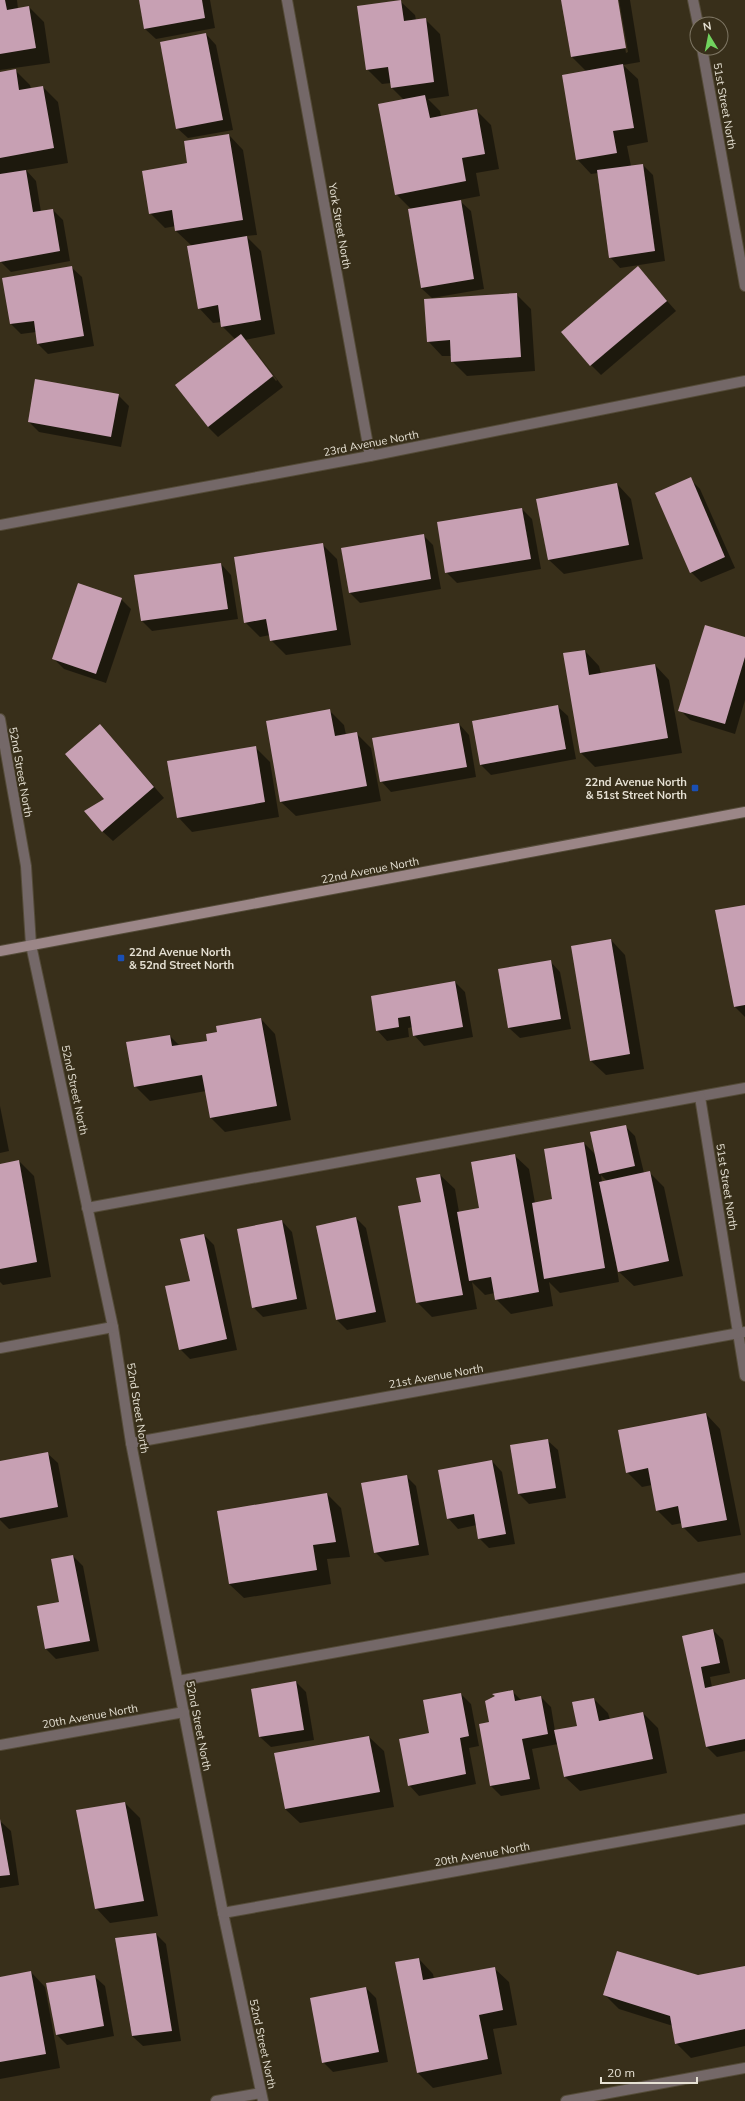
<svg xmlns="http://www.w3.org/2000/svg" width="745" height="2101" font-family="Mulish,sans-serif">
	<rect width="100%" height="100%" fill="#382f1a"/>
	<!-- shadow -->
	<g fill="#0007" fill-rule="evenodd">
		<path d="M0,0H17L18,9L29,7L44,22L50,63L0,70Z"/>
		<path d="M140,0H210L215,28L156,39L145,29Z"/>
		<path d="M562,0H617L626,53L628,52L619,0H630L640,62L623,65L638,79L648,142L627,146L631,166L643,165L653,175L665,261L620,268L610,257L598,173L591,174L577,159L586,71L572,57Z"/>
		<path d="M400,1L415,15L416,20L425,19L440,34L449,96L428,99L440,111L441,117L476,110L491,125L499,169L476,173L480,196L459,200L471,211L484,289L432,298L421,288L412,210L396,194L404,100L392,88L391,83L382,84L367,69Z"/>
		<path d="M206,34L216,45L233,130L188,138L177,128Z"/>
		<path d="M15,70L30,85L31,89L43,87L58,102L68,163L26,170L36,181L41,212L53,210L63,220L70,261L11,272L1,262L0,258V73Z"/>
		<path d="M229,135L243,150L257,235L246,236L261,251L275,334L245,340L276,381L277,380L251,346L283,387L218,437L208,427L236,340L222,326V322L213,323L199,308L192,246L176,231V226L165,228L150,213L188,164Z"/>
		<path d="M71,267L82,277L94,346L48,354L38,344L36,332L21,334L11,324Z"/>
		<path d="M638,268L676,311L601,375L591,365Z"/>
		<path d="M516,294L531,309L535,371L467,376L452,361V356H442L428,341Z"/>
		<path d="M118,395L129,406L121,447L39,432L29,422Z"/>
		<path d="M690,479L700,489L735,568L701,582L691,572Z"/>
		<path d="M617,484L631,499L643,559L564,574L549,560Z"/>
		<path d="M522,509L532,519L541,569L457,583L446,572Z"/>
		<path d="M423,535L433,545L441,589L360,603L350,593Z"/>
		<path d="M322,544L337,559L351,645L286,655L271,640L270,635L260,637L245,622Z"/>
		<path d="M221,564L231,575L238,619L152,631L142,621Z"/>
		<path d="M121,599L131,609L106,683L64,669L54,659Z"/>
		<path d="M745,638V700L735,734L690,720L680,710Z"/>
		<path d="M585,651L599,666L601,674L655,665L669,680L682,753L595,767L581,753Z"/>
		<path d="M557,706L568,716L576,759L491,775L481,765L473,722Z"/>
		<path d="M330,711L344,725L346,735L356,733L371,748L381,801L296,816L281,802Z"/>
		<path d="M459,724L469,735L476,777L391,792L381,781Z"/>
		<path d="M100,725L164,798L113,841L102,831L106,800Z"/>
		<path d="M255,747L270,762L279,817L192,832L178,817Z"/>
		<path d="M745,906V1017L734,1006Z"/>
		<path d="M611,940L625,955L644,1069L606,1075L591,1061Z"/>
		<path d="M550,961L560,972L571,1029L520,1038L509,1028Z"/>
		<path d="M455,982L465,992L473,1037L424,1046L414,1035L413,1027L408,1028L409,1037L387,1041L377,1030Z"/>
		<path d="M261,1019L275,1034L291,1120L225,1132L210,1117L206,1091L150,1101L135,1086L170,1036L180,1046L208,1042L219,1033Z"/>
		<path d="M0,1106L9,1151L0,1153Z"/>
		<path d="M625,1126L635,1136L644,1173L649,1172L664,1187L683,1276L634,1286L619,1272L617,1263H616L619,1282L560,1293L549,1282L553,1306L511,1314L496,1299L495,1293L485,1295L472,1282L477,1309L432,1317L417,1302L422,1203L440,1175L455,1189L459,1212L480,1209L514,1155L529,1169L535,1203L553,1200L584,1143L596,1155ZM601,1175L607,1181L602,1182Z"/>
		<path d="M19,1161L34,1176L51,1277L3,1285L0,1282V1165Z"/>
		<path d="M356,1218L366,1228L386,1322L347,1330L337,1320Z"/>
		<path d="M282,1221L292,1232L307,1309L263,1317L253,1307Z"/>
		<path d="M204,1235L214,1245L237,1350L190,1359L180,1349L191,1282Z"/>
		<path d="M706,1414L720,1429L741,1535L698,1542L683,1527L682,1523L672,1525L657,1510L652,1485L642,1487L627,1472Z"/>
		<path d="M547,1440L558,1450L566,1498L529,1504L519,1494L511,1446Z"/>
		<path d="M47,1453L58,1463L68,1517L9,1529L0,1520V1462Z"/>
		<path d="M492,1461L502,1472L515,1544L489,1548L479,1538L477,1525L458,1529L448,1518Z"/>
		<path d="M406,1476L416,1486L429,1555L385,1562L375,1552Z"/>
		<path d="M327,1494L341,1508L350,1557L327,1559L331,1584L244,1598L229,1584Z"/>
		<path d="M73,1556L83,1566L99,1651L56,1659L46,1649L38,1607L60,1603Z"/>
		<path d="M713,1630L723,1640L730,1673L710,1677L712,1687L745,1680V1751L717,1757L707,1747L683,1636Z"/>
		<path d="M296,1682L306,1692L314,1740L271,1747L260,1737Z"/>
		<path d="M512,1691L522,1701L541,1697L551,1707L555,1731L578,1727L594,1699L608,1713L610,1720L643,1713L658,1728L667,1773L580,1791L565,1777L558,1744L532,1749L540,1789L501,1796L491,1786L480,1725L490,1723Z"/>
		<path d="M461,1694L471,1704L479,1746L469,1748L476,1784L419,1796L409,1785L430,1734Z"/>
		<path d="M369,1737L384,1751L394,1807L300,1823L285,1809Z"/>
		<path d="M125,1803L140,1818L158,1916L110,1923L96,1908Z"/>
		<path d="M0,1821L11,1831L19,1885L0,1888Z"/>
		<path d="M156,1934L166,1944L181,2041L143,2046L132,2036L116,1939Z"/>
		<path d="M419,1959L433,1974L434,1979L494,1968L509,1982L517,2025L493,2029L502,2074L433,2088L418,2073L397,1963Z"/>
		<path d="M745,1967V2046L691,2058L676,2043L673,2026L619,2009L604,1994Z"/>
		<path d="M31,1972L45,1987L60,2068L0,2079V1978Z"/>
		<path d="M94,1976L105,1986L114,2036L67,2045L57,2035Z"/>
		<path d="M366,1988L376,1998L388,2062L333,2072L323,2062Z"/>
	</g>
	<!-- building -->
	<g fill="#c7a0b3">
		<path d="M0,0H5L7,10L29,6L36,48L0,54Z"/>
		<path d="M139,0H202L205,18L144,29Z"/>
		<path d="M401,0L404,21L426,18L434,82L391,88L388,67L366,70L357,6Z"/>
		<path d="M561,0H618L626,48L571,57Z"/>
		<path d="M206,33L223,120L176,129L160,42Z"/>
		<path d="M623,64L634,128L613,131L617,153L576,160L562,75Z"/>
		<path d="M16,69L19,90L43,86L54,148L0,158V72Z"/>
		<path d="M425,95L430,118L477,109L485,154L462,158L466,181L395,195L378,104Z"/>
		<path d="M229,134L243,220L175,231L172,210L149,214L142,171L187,163L184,141Z"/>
		<path d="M643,164L655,251L609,258L597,170Z"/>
		<path d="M26,170L33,212L53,209L60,251L0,262V174Z"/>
		<path d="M461,200L474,279L421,288L408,209Z"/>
		<path d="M247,236L261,320L221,327L218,305L198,309L187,246Z"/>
		<path d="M72,266L84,336L37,344L34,321L10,324L2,278Z"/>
		<path d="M638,266L667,301L590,366L561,332Z"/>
		<path d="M517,293L521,357L451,362L450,340L427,342L424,299Z"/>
		<path d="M241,334L273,376L208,427L175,385Z"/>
		<path d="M35,379L119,394L111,437L28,422Z"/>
		<path d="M691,477L725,557L690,573L655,493Z"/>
		<path d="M617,483L629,545L548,560L536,499Z"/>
		<path d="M522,508L531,559L445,573L437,522Z"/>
		<path d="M424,534L431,579L349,593L341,548Z"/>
		<path d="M323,543L337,630L270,641L266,619L244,623L234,557Z"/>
		<path d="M221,563L228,609L141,621L134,575Z"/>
		<path d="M78,583L122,598L96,674L52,659Z"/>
		<path d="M705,625L745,637V657L725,724L678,711Z"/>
		<path d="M585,650L589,675L655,664L668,738L580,753L563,653Z"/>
		<path d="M558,705L566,749L480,765L472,721Z"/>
		<path d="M330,709L335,736L357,732L367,786L280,802L266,721Z"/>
		<path d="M459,723L467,767L380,782L372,738Z"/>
		<path d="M100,724L154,787L102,832L84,811L104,799L65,754Z"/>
		<path d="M256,746L265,802L177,818L167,761Z"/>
		<path d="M745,905V1005L734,1007L715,910Z"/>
		<path d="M611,939L630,1054L590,1061L571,946Z"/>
		<path d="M551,960L561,1019L508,1028L498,969Z"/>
		<path d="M455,981L463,1027L413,1036L410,1016L398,1018L399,1027L376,1031L371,996Z"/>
		<path d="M261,1018L277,1106L210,1118L202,1075L134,1087L126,1042L170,1035L172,1046L207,1041L206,1034L217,1032L216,1026Z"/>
		<path d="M626,1125L635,1166L599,1174L590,1132Z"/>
		<path d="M584,1142L605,1268L544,1279L532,1203L552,1199L544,1149Z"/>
		<path d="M515,1154L539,1292L495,1300L491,1277L469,1281L457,1212L479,1208L471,1162Z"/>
		<path d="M19,1160L37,1262L0,1269V1164Z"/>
		<path d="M650,1171L669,1261L618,1272L599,1182Z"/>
		<path d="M440,1174L463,1295L416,1303L398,1206L421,1202L416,1178Z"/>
		<path d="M356,1217L376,1312L336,1320L316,1226Z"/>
		<path d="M282,1220L297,1299L252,1308L237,1229Z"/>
		<path d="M204,1234L227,1339L179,1350L165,1286L190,1281L180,1239Z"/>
		<path d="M706,1413L727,1520L682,1528L678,1506L656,1511L648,1468L626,1473L618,1430Z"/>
		<path d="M548,1439L556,1488L518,1494L510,1445Z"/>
		<path d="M48,1452L58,1507L0,1518V1461Z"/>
		<path d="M492,1460L506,1534L478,1539L474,1514L447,1519L438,1470Z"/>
		<path d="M407,1475L419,1545L374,1553L361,1483Z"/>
		<path d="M327,1493L336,1542L313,1545L317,1570L229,1584L217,1511Z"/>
		<path d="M73,1555L90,1641L45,1649L37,1606L59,1602L51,1559Z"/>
		<path d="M713,1629L720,1663L701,1667L705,1688L745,1679V1739L706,1747L682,1636Z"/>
		<path d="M296,1681L304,1730L259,1737L251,1689Z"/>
		<path d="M513,1690L515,1701L541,1696L548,1734L522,1739L530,1779L490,1786L479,1724L489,1722L485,1701L495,1696L492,1694Z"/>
		<path d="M461,1693L469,1736L460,1738L466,1774L408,1786L399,1739L429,1733L423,1700Z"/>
		<path d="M594,1698L599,1721L643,1712L653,1759L564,1777L554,1730L577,1726L572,1702Z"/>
		<path d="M369,1736L380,1792L285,1809L274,1753Z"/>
		<path d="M125,1802L144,1901L95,1909L76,1810Z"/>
		<path d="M0,1819L10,1875L0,1876Z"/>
		<path d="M156,1933L172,2031L132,2036L115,1938Z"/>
		<path d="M617,1951L698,1975L745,1966V2029L675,2044L670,2016L603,1995Z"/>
		<path d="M419,1958L423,1980L495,1967L503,2010L479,2015L488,2059L417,2073L395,1962Z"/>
		<path d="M31,1971L46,2054L0,2062V1977Z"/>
		<path d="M95,1975L104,2026L56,2035L46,1983Z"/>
		<path d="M366,1987L379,2052L322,2063L310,1998Z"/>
	</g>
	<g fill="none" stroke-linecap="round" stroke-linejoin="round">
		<defs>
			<g id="lane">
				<path d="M87,1208L745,1088"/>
				<path d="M178,1681L745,1578"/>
				<path d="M566,2101L745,2068"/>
			</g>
			<g id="street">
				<path d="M287,0L370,456"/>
				<path d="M693,0L698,24"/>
				<path d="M702,48L745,286"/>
				<path d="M0,525L370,456L745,381"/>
				<path d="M0,719L26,866L31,945L113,1327L131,1443L223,1913L263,2101"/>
				<path d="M700,1097L745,1376"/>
				<path d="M0,1348L113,1327"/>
				<path d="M131,1443L745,1332"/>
				<path d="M0,1745L184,1712"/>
				<path d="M223,1913L745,1819"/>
				<path d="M216,2101L261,2093"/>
			</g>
			<path id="secondary" d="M0,951L745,812"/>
		</defs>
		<!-- lane casing -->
		<use href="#lane" stroke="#544b38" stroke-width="12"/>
		<!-- street casing -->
		<use href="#street" stroke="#544b38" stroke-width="12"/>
		<!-- secondary casing -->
		<use href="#secondary" stroke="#544b38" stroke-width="12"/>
		<!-- lane -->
		<use href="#lane" stroke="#746868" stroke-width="10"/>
		<!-- street -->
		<use href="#street" stroke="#746868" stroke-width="10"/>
		<!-- secondary -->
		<use href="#secondary" stroke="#9b8687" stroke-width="10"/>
	</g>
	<!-- markers -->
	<g fill="#1a4fb4" stroke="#382f1a" stroke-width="1.5">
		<rect x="691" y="784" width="8" height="8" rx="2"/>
		<rect x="117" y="954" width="8" height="8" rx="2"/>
	</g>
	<g text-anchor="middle" stroke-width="4" stroke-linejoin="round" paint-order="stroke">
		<!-- street labels -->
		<g font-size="11" fill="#e6e1d4" stroke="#382f1a">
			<text transform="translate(725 106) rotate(80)" y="4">51st Street North</text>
			<text transform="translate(340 226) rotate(80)" y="4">York Street North</text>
			<text transform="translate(371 443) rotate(-11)" y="4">23rd Avenue North</text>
			<text transform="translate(21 772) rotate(80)" y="4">52nd Street North</text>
			<text transform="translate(370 870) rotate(-11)" y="4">22nd Avenue North</text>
			<text transform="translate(75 1090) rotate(78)" y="4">52nd Street North</text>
			<text transform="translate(727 1187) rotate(81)" y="4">51st Street North</text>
			<text transform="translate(436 1376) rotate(-10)" y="4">21st Avenue North</text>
			<text transform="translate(138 1408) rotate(81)" y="4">52nd Street North</text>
			<text transform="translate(90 1716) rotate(-10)" y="4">20th Avenue North</text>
			<text transform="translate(199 1726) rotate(79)" y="4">52nd Street North</text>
			<text transform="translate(482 1854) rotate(-10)" y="4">20th Avenue North</text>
			<text transform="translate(263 2044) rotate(78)" y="4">52nd Street North</text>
		</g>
		<!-- poi labels -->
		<g font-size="11" font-weight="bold" fill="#e6e1d4" stroke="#382f1a" text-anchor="end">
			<text x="687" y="786">22nd Avenue North<tspan x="687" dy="13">&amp; 51st Street North</tspan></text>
			<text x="129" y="956" text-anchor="start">22nd Avenue North<tspan x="129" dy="13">&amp; 52nd Street North</tspan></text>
		</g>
	</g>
	<!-- north arrow -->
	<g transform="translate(709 36) rotate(350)"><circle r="19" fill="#382f1a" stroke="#7e7664"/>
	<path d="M0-3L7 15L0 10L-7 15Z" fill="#71d35e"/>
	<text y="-6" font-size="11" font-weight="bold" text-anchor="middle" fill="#e6e1d4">N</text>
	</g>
	<!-- scale -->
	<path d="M601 2077v6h96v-6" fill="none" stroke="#e6e1d4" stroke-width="2"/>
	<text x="607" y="2077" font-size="12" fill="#e6e1d4" stroke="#382f1a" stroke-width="3" paint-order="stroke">20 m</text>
</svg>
